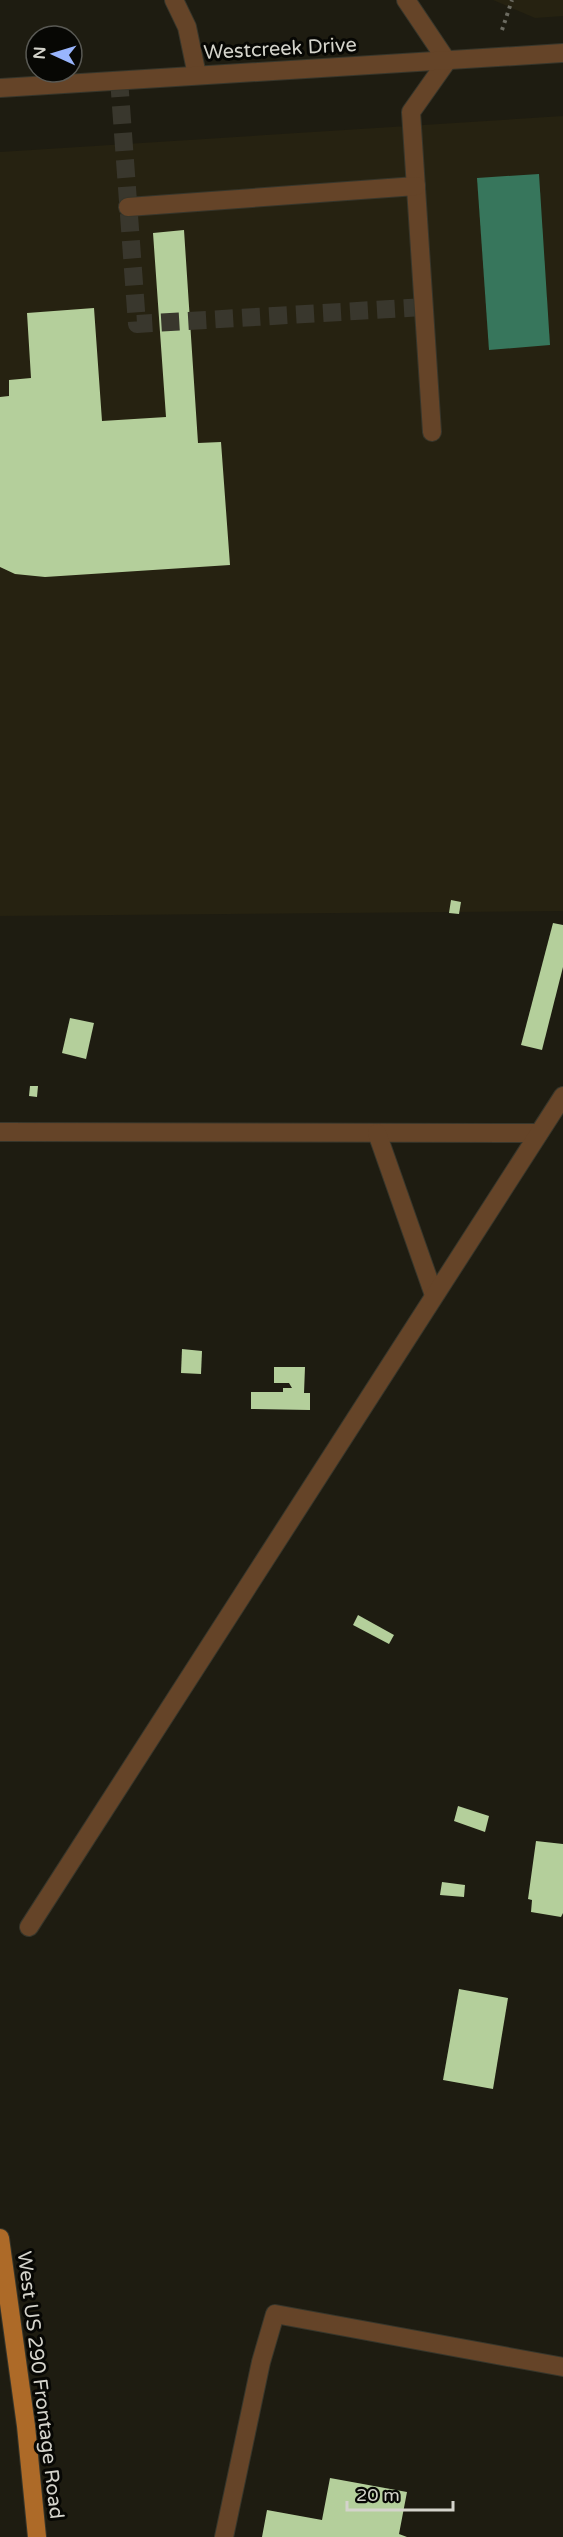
<svg xmlns="http://www.w3.org/2000/svg" width="563" height="2537" font-family="'Varela Round',sans-serif">
	<rect width="100%" height="100%" fill="#1e1c11"/>
	<!-- built -->
	<g fill="#262211">
		<path d="M493,0H563V16L535,18Z"/>
		<path d="M563,116V911L0,916V152Z"/>
	</g>
	<!-- water -->
	<path fill="#37765c" d="M539,174L550,345L489,350L477,178Z"/>
	<!-- building -->
	<g fill="#b4cf9b">
		<path d="M184,230L198,443L221,442L230,565L45,577L15,574L0,567V397L9,396V380L31,378L27,313L94,308L102,421L166,417L153,233Z"/>
		<path d="M451,900L461,902L459,914L449,913Z"/>
		<path d="M553,923L563,925V967L542,1050L521,1045Z"/>
		<path d="M70,1018L94,1023L86,1059L62,1053Z"/>
		<path d="M30,1086H38L37,1097L29,1096Z"/>
		<path d="M182,1349L202,1351L201,1374L181,1373Z"/>
		<path d="M274,1367H305L304,1393H310V1410L251,1409V1392H283V1388H292L289,1383H274Z"/>
		<path d="M358,1615L394,1635L389,1644L353,1625Z"/>
		<path d="M458,1806L489,1816L485,1832L454,1821Z"/>
		<path d="M536,1841L563,1844V1913L561,1917L531,1912L532,1900L528,1899Z"/>
		<path d="M442,1882L465,1885L464,1897L440,1895Z"/>
		<path d="M459,1989L508,1998L493,2089L443,2080Z"/>
		<path d="M330,2478L407,2492L399,2534L407,2537H262L267,2510L322,2520Z"/>
	</g>
	<g fill="none" stroke-linecap="round" stroke-linejoin="round">
		<!-- minor-tunnel -->
		<path stroke="#39372d" stroke-width="18" stroke-dasharray="18 9" stroke-linecap="butt" d="M119,79L137,324L424,307"/>
		<defs>
			<g id="minor">
				<path d="M174,0L187,27L197,75"/>
				<path d="M406,0L447,61L411,112L432,432"/>
				<path d="M0,88L563,53"/>
				<path d="M128,207L416,186"/>
				<path d="M0,1132L539,1133"/>
				<path d="M377,1133L434,1295"/>
				<path d="M29,1927L563,1096"/>
				<path d="M224,2537L261,2362L275,2314L563,2367"/>
			</g>
			<path id="major" d="M0,2238L26,2426L37,2537"/>
		</defs>
		<!-- minor casing -->
		<use href="#minor" stroke="#37362b" stroke-width="20"/>
		<!-- major casing -->
		<use href="#major" stroke="#37362b" stroke-width="20"/>
		<!-- path -->
		<path stroke="#6c6b61" stroke-width="4" stroke-dasharray="3 4.5" stroke-linecap="butt" d="M502,30L512,0"/>
		<!-- minor -->
		<use href="#minor" stroke="#654428" stroke-width="18"/>
		<!-- major -->
		<use href="#major" stroke="#ad6a28" stroke-width="18"/>
	</g>
	<g text-anchor="middle" stroke-width="6" stroke-linejoin="round" paint-order="stroke">
		<!-- street labels -->
		<g font-size="20" fill="#d4d3cb" stroke="#070704">
			<text transform="translate(280 48) rotate(-3)" y="7">Westcreek Drive</text>
			<text transform="translate(41 2385) rotate(83)" y="7">West US 290 Frontage Road</text>
		</g>
	</g>
	<!-- north arrow -->
	<g transform="translate(54 54) rotate(274)"><circle r="28" fill="#070704" stroke="#595954" stroke-width="1.5"/>
	<path d="M0-4.5L10 22L0 15L-10 22Z" fill="#99b5fd"/>
	<text y="-9" font-size="16" font-weight="bold" text-anchor="middle" fill="#d4d3cb">N</text>
	</g>
	<!-- scale -->
	<path d="M347 2501v9h106v-9" fill="none" stroke="#d4d3cb" stroke-width="3"/>
	<text x="356" y="2501" font-size="18" fill="#d4d3cb" stroke="#070704" stroke-width="4.5" paint-order="stroke">20 m</text>
</svg>
